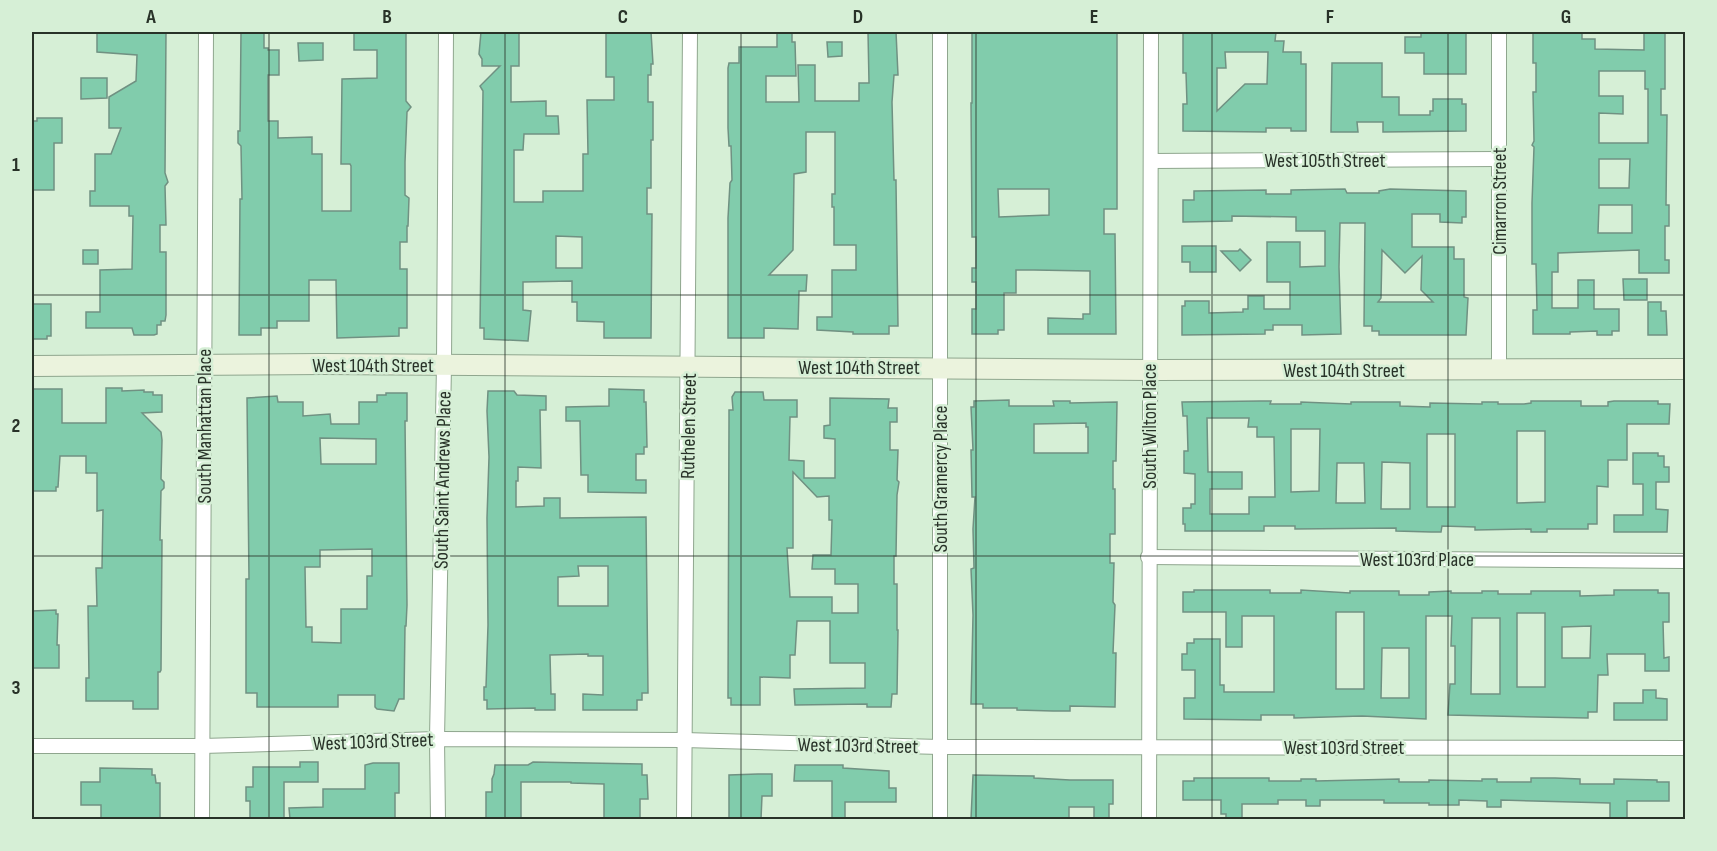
<svg xmlns="http://www.w3.org/2000/svg" width="1717" height="851" font-family="'Sofia Sans Condensed',sans-serif">
	<rect width="100%" height="100%" fill="#d6efd6"/>
	<!-- building -->
	<g fill="#81ccac" stroke="#709182" stroke-width="1.5" fill-rule="evenodd">
		<path d="M97,32H166L165,173L168,182L165,186L166,225H160V252H166V315L165,321H161V325H157V334L154,335H134L132,328H86V312H100V270L132,269L133,216H129V206H90V191H95V154H111L121,128H109V97L136,81L137,55L97,52Z"/>
		<path d="M241,32H264V48H268V50H279V75H268V121H278V138L312,137V154H322V211H351V166L350,164H341L342,79L377,78V50H354V32H406V101L411,107L407,112L405,162V195L409,198L408,226H407V242H400V269H407V328H399V336L337,338L336,280H309V321H277V328H261V335H239L240,199H242L241,146L238,143V131H240Z"/>
		<path d="M481,32H519V66H511V102L546,101V116H558L559,134H524L523,150H514V202H543V191H583V154H588L587,100H614V77H606V32H651L653,64H651V75H648V102H653V140H651V188H647V214H652L651,338H604V322L577,321V302H572V281L523,282V310L531,311L528,341L484,339V328H480L483,91L480,86L500,66H482V59L479,54ZM556,236L582,237V268H556Z"/>
		<path d="M777,32H792V42H795L796,76H766V102H799L798,65H815V101H859V83H869L868,32H896L898,75H894L892,102L894,180H896V183L898,326H889V334H853V332L817,330V317H832V270H856V245H834V207H832V194H835V132H806V172L794,174L793,250L769,275H807L806,291H799L798,329L764,328V338H728V218L730,183L732,180L731,146H729L728,128V68L729,63H739V47H777Z"/>
		<path d="M972,32H1117V209H1104V234H1115L1116,334H1048V318L1083,319V314H1090V271L1034,270H1016V293H1004V330H998V334H972V309H976V282H972V268H976V237H972L971,103H972ZM998,189H1049V215L999,217Z"/>
		<path d="M1183,32H1276L1275,41H1284L1283,52H1301V64H1306V131H1291V128H1266V132L1183,131V104H1187L1186,73H1183ZM1225,52H1268L1267,84H1245L1217,111V68H1226Z"/>
		<path d="M1421,32H1466V74H1424V53H1405V37H1421Z"/>
		<path d="M1533,32H1582V39H1595V49L1644,50V32H1665V89H1661V115H1667L1666,205H1669V226H1665V260H1669V273H1639V250L1558,253V272H1552V308H1578V280H1594V309H1619V331H1612V335H1597V331L1570,332V334H1533V310H1537L1536,264H1532V203L1534,147L1532,145L1534,141L1533,92H1536V63H1533ZM1599,71H1645V89H1648V143H1599V113L1623,114V96H1599ZM1599,159H1630L1629,188H1599ZM1599,205H1632V233H1598Z"/>
		<path d="M827,42H842V56L828,57Z"/>
		<path d="M298,43H323V60L299,61Z"/>
		<path d="M1332,63H1382V97H1399V115H1430V111H1433V99H1462V104H1466V131L1383,132V122H1357L1358,132H1331Z"/>
		<path d="M81,78H107V98L81,99Z"/>
		<path d="M37,118H62V143H54V190H32V121H37Z"/>
		<path d="M1345,189L1347,193H1379V191L1390,189L1466,191V217H1462V223L1440,222V214H1412V247H1454V259H1464V297L1468,298L1466,335H1379V331H1372V326H1364L1365,223H1340L1339,267L1341,334L1302,335V325H1273V330H1265V334L1182,335V306H1185V301H1209V313L1243,312V309H1248V296H1264V309H1290V282H1267V242H1300V267L1325,266V231H1296V217L1232,216V221L1183,222V200H1194V191L1266,190V194H1291V190ZM1382,250L1405,273L1422,256L1421,290L1433,302H1378L1381,298Z"/>
		<path d="M1182,246H1216V272H1190V262H1182Z"/>
		<path d="M1240,249L1251,260L1240,271L1221,251H1238Z"/>
		<rect x="83" y="250" width="15" height="14"/>
		<path d="M1623,279H1647V300H1624Z"/>
		<path d="M1648,302H1661V311H1666L1667,335H1648Z"/>
		<path d="M32,304H51V336H47V339H32Z"/>
		<path d="M106,388H122V391L144,390V392H153V395H162V412L142,413L161,432L162,440L161,479L164,482V488L161,491L160,540H162L161,670L160,672H158V709H133V701H86V678H89L88,606H97L96,568H102L103,510L97,511V473H86V456H60L58,487H56V491H32V389H62V423H106Z"/>
		<path d="M609,389L644,390V402H646L647,447H644V454H636V480H646V493L588,492V475H581L580,421H566V407L609,406Z"/>
		<path d="M488,391H514L517,395L546,396V410H540L541,468L518,467V481H516V507L544,506V498H560V518L646,517L648,693H642V700H637V710H583V694L603,695V656H588V654L550,655L551,694H555V710H535V708L487,709V700H484V687H486L488,625L487,518L489,457L487,411ZM578,566H608V606H558V577L579,576Z"/>
		<path d="M735,392H763L764,400H797V417H790L789,460L804,461V478H835V439L824,438V426L830,425V398L889,399L888,408H897V422H890V450H898L897,480L899,482L897,495L896,556H894V584H897V630H898L897,694H892L891,707H867V704L795,705L794,689L865,688V663H830V621H797L795,655H790V678L760,677V705H731V698H728L729,421V410H733L732,397ZM793,472L817,497L829,496V520H832L831,555H813L812,569H835V584H858V613H832V597H790L787,548H793Z"/>
		<path d="M386,393H407V421H405L407,605L406,626H405L404,699H399L394,711L377,709L375,707V695H338V707H257V693H246V579H249L247,398L277,396L278,402H303V416L330,414L331,424H359V402H377V395H386ZM320,438L376,439V464H321ZM372,549V576H367V609H341V643L312,642V627H306L305,567H320V550Z"/>
		<path d="M1009,400V406H1054L1053,401H1070V403L1117,402L1116,461H1113V489H1115V534H1110V563H1114L1113,602L1115,605L1113,653H1116L1115,707L1070,706V711H1053L1017,710V708H983V704H971L973,615L971,569L974,568L973,529L975,497H972L971,450H973L971,407H974V401ZM1086,423V427H1088V453H1034V424Z"/>
		<path d="M1260,401H1271L1270,404H1301V402L1351,404V402H1400V406L1430,407V403L1482,404V402H1498V404H1524L1531,403V401H1581V406H1608V402L1614,401H1658V404H1670L1669,424H1627V460H1608V487L1597,486V524H1588V529H1547V532H1531V529L1475,530V527L1442,526L1441,532H1431L1396,531V528L1295,529V526H1264V531H1185V524H1183V508H1191V504H1195V474L1184,473V451H1188L1187,416H1183L1182,402ZM1207,418H1249L1248,427H1257V437H1274L1275,497H1249V514H1210V489H1242V472H1208ZM1291,429H1320L1319,491L1291,492ZM1517,431H1545V502L1517,503ZM1427,434H1455V507H1427ZM1382,462L1410,463V509H1381ZM1337,463H1364L1365,503H1336Z"/>
		<path d="M1633,453H1658V456H1664V467H1669V482H1656V509L1668,510L1667,532H1614V515H1643V484H1633Z"/>
		<path d="M1194,590H1270V593H1301V590L1350,593V591H1399V595H1429V592L1451,591V593H1482V591H1498V594H1531V591H1580V596L1614,595V590H1658V593H1669V622H1663L1664,658L1669,657V671H1645V654H1607L1608,675H1598L1597,712H1588V718L1448,715L1450,684H1455V646H1451L1452,616H1426V719L1362,716L1294,718V715H1261V720L1184,719V698H1195V670H1182V654H1187V643H1194V639H1220V685H1224V692H1274V616H1242V647H1226V612H1183V592H1194ZM1336,612H1364V689H1336ZM1517,613H1545V687H1517ZM1472,618H1500V694H1471ZM1591,626L1590,658H1562V627ZM1382,648H1409V698H1381Z"/>
		<path d="M56,610V614H58L57,645H59V668H32V611Z"/>
		<path d="M1643,690H1656V698L1667,699V720H1614V703H1643Z"/>
		<path d="M300,762H318V782H284V819H250V801H246V787H253V767H300Z"/>
		<path d="M533,762L642,764V775H647L648,799H640V819H604V784L571,783V782H521V819H486V792H492V779L494,774L495,765H528Z"/>
		<path d="M373,763H399V793H395V819H290L289,808L323,807V789H365V765Z"/>
		<path d="M795,765H843V768L889,771V788H896V802H845V819H832V781H794Z"/>
		<path d="M100,768L152,769V775H155L156,783H160V819H101V805H81V782H100Z"/>
		<path d="M758,774H772V796H762L761,819H729V775Z"/>
		<path d="M973,775L1034,776V778L1070,780H1113V804H1109V819H1094V807H1069V819H971Z"/>
		<path d="M1194,778H1269V781H1301V779H1316V781L1399,779V782H1429V780L1482,781V779H1497V782H1531V778H1555L1580,779V784H1614V779L1657,780V782H1669V801H1627V819H1610V803L1501,800V807H1487V801L1459,800V805H1429V803H1384V800H1320V806H1306V800H1278V804H1242V819H1226V814H1221V800H1183V781H1194Z"/>
	</g>
	<g fill="none" stroke-linecap="round" stroke-linejoin="round">
		<defs>
			<g id="street">
				<path d="M1151,161L1499,159"/>
				<path d="M1499,370V32"/>
				<path d="M1148,557L1686,561"/>
				<path d="M32,746H202L437,739L684,740L940,747L1686,748"/>
				<path d="M202,820L206,32"/>
				<path d="M438,820L437,739L444,365L446,32"/>
				<path d="M684,820L690,32"/>
				<path d="M940,820V32"/>
				<path d="M1149,820L1151,32"/>
			</g>
			<path id="secondary" d="M32,366L323,364L1150,370L1686,369"/>
		</defs>
		<!-- street casing -->
		<use href="#street" stroke="#8fa68e" stroke-width="16"/>
		<!-- secondary casing -->
		<use href="#secondary" stroke="#8fa68e" stroke-width="22"/>
		<!-- street -->
		<use href="#street" stroke="#fff" stroke-width="14"/>
		<!-- secondary -->
		<use href="#secondary" stroke="#ebf3dd" stroke-width="20"/>
	</g>
	<!-- grid -->
	<path fill="none" stroke="#283228" stroke-width="1.5" stroke-opacity="0.55" d="M269,32V820M505,32V820M741,32V820M976,32V820M1212,32V820M1448,32V820M32,295H1686M32,556H1686"/>
	<g text-anchor="middle" stroke-width="5" stroke-linejoin="round" paint-order="stroke">
		<!-- street labels -->
		<g font-size="20" fill="#283228" stroke="#d6efd6">
			<text x="1325" y="167">West 105th Street</text>
			<text transform="translate(1499 201) rotate(-90)" y="7">Cimarron Street</text>
			<text x="373" y="372">West 104th Street</text>
			<text x="859" y="374">West 104th Street</text>
			<text x="1344" y="377">West 104th Street</text>
			<text transform="translate(204 426) rotate(-90)" y="7">South Manhattan Place</text>
			<text transform="translate(688 426) rotate(-89)" y="7">Ruthelen Street</text>
			<text transform="translate(1149 426) rotate(-90)" y="7">South Wilton Place</text>
			<text transform="translate(940 479) rotate(-90)" y="7">South Gramercy Place</text>
			<text transform="translate(442 480) rotate(-89)" y="7">South Saint Andrews Place</text>
			<text x="1417" y="566">West 103rd Place</text>
			<text transform="translate(373 741) rotate(-2)" y="7">West 103rd Street</text>
			<text transform="translate(858 745) rotate(1)" y="7">West 103rd Street</text>
			<text x="1344" y="754">West 103rd Street</text>
		</g>
	</g>
	<!-- border -->
	<rect width="1717" height="851" fill="none" stroke="#d6efd6" stroke-width="66"/>
	<rect x="33" y="33" width="1651" height="785" fill="none" stroke="#283228" stroke-width="2"/>
	<g font-size="20" text-anchor="middle" font-weight="bold" fill="#283228">
		<text x="151" y="23">A</text>
		<text x="387" y="23">B</text>
		<text x="623" y="23">C</text>
		<text x="858" y="23">D</text>
		<text x="1094" y="23">E</text>
		<text x="1330" y="23">F</text>
		<text x="1566" y="23">G</text>
		<text x="16" y="171">1</text>
		<text x="16" y="432">2</text>
		<text x="16" y="694">3</text>
	</g>
</svg>
